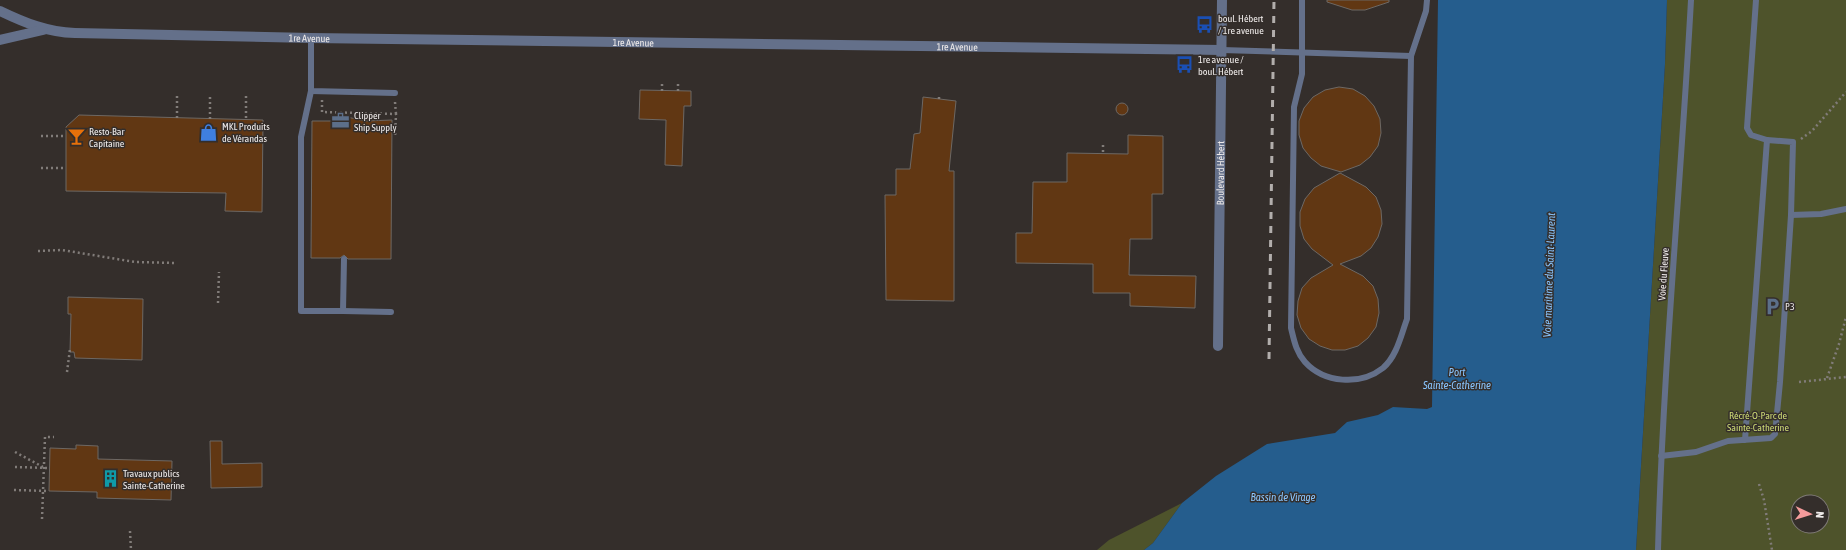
<svg xmlns="http://www.w3.org/2000/svg" width="1846" height="550" font-family="'Asap Condensed',sans-serif">
	<rect width="100%" height="100%" fill="#342e2b"/>
	<!-- green -->
	<g fill="#4e532b" fill-rule="evenodd">
		<path d="M1667,0H1846V550H1636L1665,64ZM1798,502H1822V526H1798Z"/>
		<path d="M1182,503L1153,543L1144,550H1097L1109,540Z"/>
	</g>
	<!-- water -->
	<path fill="#255d8d" d="M1438,0H1667L1665,64L1636,550H1144L1153,543L1182,503L1216,476L1267,444L1335,433L1347,422L1378,415L1393,407L1427,409L1432,407Z"/>
	<!-- building -->
	<g fill="#613713" stroke="#6d6864">
		<path d="M1327,0H1389V2L1365,10H1352L1327,2Z"/>
		<path d="M1339,87L1353,89L1365,96L1374,106L1380,119L1381,133L1378,146L1370,157L1360,165L1341,172L1321,166L1311,158L1303,148L1299,135V121L1304,108L1313,97L1325,90Z"/>
		<path d="M640,90L691,91V106H684L682,166L665,165L666,120L639,119Z"/>
		<path d="M923,97L956,101L949,171H954V301L886,300L885,195H896V169H910L914,134L920,133Z"/>
		<circle cx="1122" cy="109" r="6"/>
		<path d="M79,115L263,120L262,212L225,211L226,193L66,191V127Z"/>
		<path d="M337,115L366,121L392,120L391,259H348L344,255L340,258H311L312,121H337Z"/>
		<path d="M1128,135L1163,136V194H1152V239H1130L1129,275L1196,276L1195,308L1130,306V293H1093V264L1016,263V233H1032L1033,182H1067V153L1128,154Z"/>
		<path d="M1340,173L1366,187L1376,197L1381,210L1382,224L1378,237L1371,248L1361,256L1340,264L1363,276L1373,286L1378,299L1379,313L1376,327L1368,338L1358,346L1345,350H1332L1320,346L1309,339L1301,328L1297,315L1298,301L1302,288L1311,278L1333,265L1312,249L1304,239L1300,226V212L1305,199L1314,188Z"/>
		<path d="M68,297L143,299L142,360L75,358L74,352H70L71,314H68Z"/>
		<path d="M210,441H222V464L262,463V487L211,488Z"/>
		<path d="M76,445L98,446V459L172,461L171,500L97,498V492L49,491L50,448L76,449Z"/>
	</g>
	<g fill="none" stroke-linecap="round" stroke-linejoin="round">
		<!-- path -->
		<g stroke="#817c79" stroke-width="2.5" stroke-dasharray="2 3" stroke-linecap="butt">
			<path d="M662,91V81"/>
			<path d="M678,91V81"/>
			<path d="M246,96V120"/>
			<path d="M939,99V96"/>
			<path d="M322,100V112L396,114L395,137"/>
			<path d="M395,102L396,114"/>
			<path d="M177,118V95"/>
			<path d="M210,119V95"/>
			<path d="M41,136H66"/>
			<path d="M1801,139L1812,131L1846,92"/>
			<path d="M1103,145V153"/>
			<path d="M41,168H66"/>
			<path d="M38,251L62,250L135,262L174,263"/>
			<path d="M218,303L219,272"/>
			<path d="M67,372L70,349"/>
			<path d="M1827,378L1839,344L1846,317"/>
			<path d="M1799,382L1846,377"/>
			<path d="M15,452L43,467"/>
			<path d="M15,467L49,468"/>
			<path d="M1759,484L1764,500L1772,550"/>
			<path d="M14,490L49,491"/>
			<path d="M42,519L45,437H54"/>
			<path d="M130,531L131,550"/>
		</g>
		<!-- service -->
		<g stroke="#64708a" stroke-width="6">
			<path d="M1302,0V74L1294,107L1291,328C1294,340 1296,352 1305,362C1324,383 1360,386 1383,368C1397,356 1401,335 1407,319L1411,56L1426,11L1427,0"/>
			<path d="M1756,0L1747,128L1751,135L1767,140"/>
			<path d="M311,38V91L395,93"/>
			<path d="M1222,50L1411,56"/>
			<path d="M311,91L301,137V311H343L344,259"/>
			<path d="M1791,215L1821,214L1846,209"/>
			<path d="M343,311L391,312"/>
			<path d="M1661,456L1696,452L1728,441L1771,438L1775,434L1780,382L1791,215L1793,142L1767,140L1745,440"/>
			<path d="M1658,550C1663,366 1681,183 1691,0"/>
		</g>
		<!-- minor -->
		<g stroke="#64708a" stroke-width="10">
			<path id="s1" d="M0,11C25,23 47,32 75,33L311,38L1222,50"/>
			<path d="M0,40L43,30"/>
			<path id="s2" d="M1218,346L1222,0"/>
		</g>
		<!-- rail -->
		<path stroke="#b2aeac" stroke-width="3" stroke-dasharray="7 7" stroke-linecap="butt" d="M1269,359L1274,0"/>
	</g>
	<!-- icons -->
	<defs>
		<symbol id="bus-bare" viewBox="-9 -9 18 18"><path d="M-5-6H5V4H4V6H2V4H-2V6H-4V4H-5ZM-3.5-4V0h7V-4ZM-3.5 1.2v1.5H-2V1.2ZM2 1.2v1.5H3.5V1.2Z" fill="#1a4fb4" stroke="#342e2b" stroke-width="2.5" paint-order="stroke"/></symbol>
		<symbol id="office-bare" viewBox="-9 -9 18 18"><path d="M-6-3h4V-5.5h4V-3h4V5H-6ZM-1-4.5V-3h2v-1.5ZM-6 0V1H6V0Z" fill="#5c6f8a" stroke="#342e2b" stroke-width="2.5" paint-order="stroke"/></symbol>
		<symbol id="shop-bare" viewBox="-9 -9 18 18"><path d="M-5-2.5h2.3a2.7 3.5 0 0 1 5.4 0H5L5.5 6h-11ZM-1.5-2.5h3a1.5 2.3 0 0 0-3 0Z" fill="#3f7fe0" stroke="#342e2b" stroke-width="2.5" paint-order="stroke"/></symbol>
		<symbol id="bar-bare" viewBox="-9 -9 18 18"><path d="M-6-5H6L.8 .8V4.5H3.5V6h-7V4.5H-.8V.8Z" fill="#e8710a" stroke="#342e2b" stroke-width="2.5" paint-order="stroke"/></symbol>
		<symbol id="parking-bare" viewBox="-9 -9 18 18"><path d="M-3.5-5.5H1a3.5 3.5 0 0 1 0 7H-1V5.5H-3.5ZM-1-3.4V-.6H.8a1.4 1.4 0 0 0 0-2.8Z" fill="#5c6f8a" stroke="#342e2b" stroke-width="2.5" paint-order="stroke"/></symbol>
		<symbol id="building-bare" viewBox="-9 -9 18 18"><path d="M-4-6H4V6H1V3H-1V6H-4ZM-2.5-4.3h1.7v1.8h-1.7ZM.8-4.3h1.7v1.8H.8ZM-2.5-1h1.7V.8h-1.7ZM.8-1h1.7V.8H.8Z" fill="#0f9aa8" stroke="#342e2b" stroke-width="2.5" paint-order="stroke"/></symbol>
	</defs>
	<g fill-rule="evenodd">
		<use href="#bus-bare" x="1192" y="12" width="25" height="25"/>
		<use href="#bus-bare" x="1172" y="52" width="25" height="25"/>
		<use href="#office-bare" x="328" y="108" width="25" height="25"/>
		<use href="#shop-bare" x="196" y="120" width="25" height="25"/>
		<use href="#bar-bare" x="64" y="124" width="25" height="25"/>
		<use href="#parking-bare" x="1760" y="294" width="25" height="25"/>
		<use href="#building-bare" x="98" y="466" width="25" height="25"/>
	</g>
	<g text-anchor="middle" stroke-width="3" stroke-linejoin="round" paint-order="stroke">
		<!-- poi labels -->
		<g font-size="10" fill="#efebea" stroke="#342e2b" text-anchor="start">
			<text x="1218" y="22">boul. Hébert<tspan x="1218" dy="12">/ 1re avenue</tspan></text>
			<text x="1198" y="63">1re avenue /<tspan x="1198" dy="12">boul. Hébert</tspan></text>
			<text x="354" y="119">Clipper<tspan x="354" dy="12">Ship Supply</tspan></text>
			<text x="222" y="130">MKL Produits<tspan x="222" dy="12">de Vérandas</tspan></text>
			<text x="89" y="135">Resto-Bar<tspan x="89" dy="12">Capitaine</tspan></text>
			<text x="1785" y="310">P3</text>
			<text x="123" y="477">Travaux publics<tspan x="123" dy="12">Sainte-Catherine</tspan></text>
		</g>
		<!-- street labels -->
		<g font-size="10" fill="#efebea" stroke="#342e2b">
			<text dy="4" stroke="none"><textPath href="#s1" startOffset="313">1re Avenue</textPath></text>
			<text dy="4" stroke="none"><textPath href="#s1" startOffset="637">1re Avenue</textPath></text>
			<text dy="4" stroke="none"><textPath href="#s1" startOffset="961">1re Avenue</textPath></text>
			<text dy="4" stroke="none"><textPath href="#s2" startOffset="173">Boulevard Hébert</textPath></text>
			<text transform="translate(1663 274) rotate(-86)" y="4">Voie du Fleuve</text>
		</g>
		<!-- park labels -->
		<g font-size="10" fill="#cedb75" stroke="#342e2b">
			<text x="1758" y="419">Récré-O-Parc de<tspan x="1758" dy="12">Sainte-Catherine</tspan></text>
		</g>
		<!-- water labels -->
		<g font-size="11" font-style="italic" fill="#89c5fe" stroke="#342e2b">
			<text transform="translate(1549 275) rotate(-88)" y="4">Voie maritime du Saint-Laurent</text>
			<text x="1457" y="376">Port<tspan x="1457" dy="13">Sainte-Catherine</tspan></text>
			<text x="1283" y="501">Bassin de Virage</text>
		</g>
	</g>
	<!-- north arrow -->
	<g transform="translate(1810 514) rotate(94)"><circle r="19" fill="#342e2b" stroke="#7f7a77"/>
	<path d="M0-3L7 15L0 10L-7 15Z" fill="#f59b9b"/>
	<text y="-6" font-size="11" font-weight="bold" text-anchor="middle" fill="#efebea">N</text>
	</g>
</svg>
